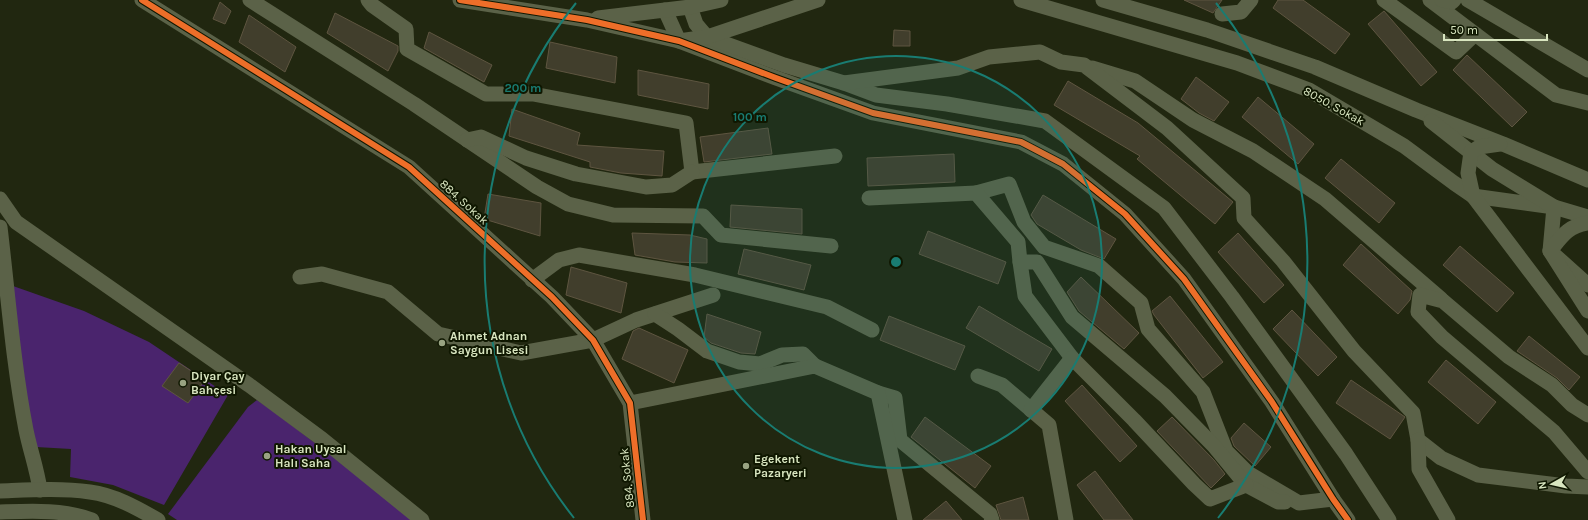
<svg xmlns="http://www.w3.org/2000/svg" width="1588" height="520" font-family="Karla,sans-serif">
	<rect width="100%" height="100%" fill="#212710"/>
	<!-- green -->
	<g fill="#4a246d">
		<path d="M13,286L84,311L149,342L228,395L164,505L113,485L70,477L71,449L36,447L23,376Z"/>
		<path d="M257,400L273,411L416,520H177L168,514L248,407Z"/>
	</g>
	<!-- building -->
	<g fill="#413e2c" stroke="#5e5540">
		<path d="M1184,0H1222L1213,13Z"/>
		<path d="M1278,0H1303L1350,34L1335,54L1273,8Z"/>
		<path d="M220,2L231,11L225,24L213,19Z"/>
		<path d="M1384,11L1437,72L1421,86L1368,24Z"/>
		<path d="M335,13L398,46V51L388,71L327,33Z"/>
		<path d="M249,15L296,47L285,72L239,42Z"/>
		<path d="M894,30L910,31V46H893Z"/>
		<path d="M429,32L492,65L484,82L424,48Z"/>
		<path d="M550,42L617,57L615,83L546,68Z"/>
		<path d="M1467,55L1527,112L1512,127L1453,70Z"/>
		<path d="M638,70L709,84L708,109L638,95Z"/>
		<path d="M1196,77L1229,102L1214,121L1199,113L1181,99Z"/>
		<path d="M1068,81L1138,123L1233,202L1215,224L1137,159L1140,156L1054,105Z"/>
		<path d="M1258,97L1314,144L1298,164L1242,117Z"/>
		<path d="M512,109L580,133L577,145L664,151L662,176L621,173L590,167V162L509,136Z"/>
		<path d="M768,128L772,154L704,162L700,137Z"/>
		<path d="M954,154L955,182L868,186L867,158Z"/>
		<path d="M1341,159L1395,203L1379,223L1325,178Z"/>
		<path d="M488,194L541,203L540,236L484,219Z"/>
		<path d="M1043,195L1116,239L1104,259L1081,250L1037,224L1031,215Z"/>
		<path d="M731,205L802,209V234L730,227Z"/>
		<path d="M928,231L1006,262L998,284L919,254Z"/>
		<path d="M632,233L690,235L707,239V263L675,262L635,255Z"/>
		<path d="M1238,233L1284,285L1264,303L1218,252Z"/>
		<path d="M1361,244L1412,291L1410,300L1398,314L1343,265Z"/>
		<path d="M1460,246L1514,293L1497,312L1443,265Z"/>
		<path d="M744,249L811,265L804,290L738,274Z"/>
		<path d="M571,267L627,283L621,313L566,295Z"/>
		<path d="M1081,277L1139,333L1124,349L1079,311L1067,292Z"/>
		<path d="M1170,296L1223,362L1203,378L1154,315L1152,311Z"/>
		<path d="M979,306L1052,349L1039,371L966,328Z"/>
		<path d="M1292,310L1337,357L1318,376L1273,329Z"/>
		<path d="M707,314L761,332L755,354L741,353L711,343L704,337Z"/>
		<path d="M889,316L965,346L955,370L880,340Z"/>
		<path d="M639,328L688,350L674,383L622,359L633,331Z"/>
		<path d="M1529,336L1580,377L1569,390L1557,378L1517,351Z"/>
		<path d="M1446,360L1496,402L1478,424L1428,382Z"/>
		<path d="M179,363L205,380L188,403L162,386Z"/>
		<path d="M1351,380L1405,417L1390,439L1336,403Z"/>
		<path d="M1082,385L1137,446L1120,462L1065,401Z"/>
		<path d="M925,417L991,466L975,488L911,437Z"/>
		<path d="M1172,417L1214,460L1225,474L1211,488L1157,431Z"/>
		<path d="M1244,423L1271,447L1255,466L1234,446L1231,438Z"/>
		<path d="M1095,471L1133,520H1104L1077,485Z"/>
		<path d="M1023,497L1029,520H1001L996,505Z"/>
		<path d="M946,501L962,520H923Z"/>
	</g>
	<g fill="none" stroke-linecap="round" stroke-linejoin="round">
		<!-- minor -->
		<g stroke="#5b6248" stroke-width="15">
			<path d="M142,0L409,167L552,297L593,340L630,403L643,520"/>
			<path d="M250,0L414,104L537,187L568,204L613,215L703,216L721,235L831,246"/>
			<path d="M368,0L372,5L406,29L407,49L486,94H533L686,123L692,172L835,156"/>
			<path d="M460,0L587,20L679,41L776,78L873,113L1021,142L1063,164L1125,214L1184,279L1272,402L1333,499L1348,520"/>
			<path d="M1021,0L1237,63L1309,90L1404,146L1454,183L1473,196L1554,207L1588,217"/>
			<path d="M1103,0L1207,30L1315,67L1416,110L1503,144L1588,180"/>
			<path d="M1384,0L1456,52L1475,34"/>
			<path d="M1430,0L1556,95L1588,103"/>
			<path d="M1442,0L1452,2L1454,0"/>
			<path d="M1468,0L1588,70"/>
			<path d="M690,7L696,24L707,37L784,65L844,83L876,95L947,104L1045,121L1164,208L1232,297L1346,454L1389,520"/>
			<path d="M665,10L679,41L707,37L818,0"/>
			<path d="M1222,14L1241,12L1251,0"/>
			<path d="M598,18L690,7L721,0"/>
			<path d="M1092,68L1135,81L1193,120L1253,151L1325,199L1441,299"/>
			<path d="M844,83L958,68L989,57L1040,52L1061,62L1084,65L1167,128L1243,198L1244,218L1283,261L1354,351L1413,413L1418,440L1441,458L1478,475L1566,486L1588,487"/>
			<path d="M1431,121L1492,169L1554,207L1550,251L1588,285"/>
			<path d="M467,140L481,137L526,158L576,174L646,187L672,185L692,172"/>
			<path d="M1500,144L1479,147L1471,152L1468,173L1473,196L1588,348"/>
			<path d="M976,193L1009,184L1024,222L1044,247L1099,266L1141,303L1148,329L1203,392L1226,451L1248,473L1299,503L1333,499"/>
			<path d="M869,198L976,193L1018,242L1020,262L1025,296L1072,358"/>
			<path d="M0,199L16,222L249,385L322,439L422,520"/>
			<path d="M1588,223C1568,226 1562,236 1550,251L1588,311"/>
			<path d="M0,227C8,294 13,363 26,430C30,450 37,469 40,490"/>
			<path d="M1020,262H1037L1072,317L1165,396L1214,446L1246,485L1278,502H1285"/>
			<path d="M300,277L322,274L388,292L438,334L521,353L593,340L636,320L713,295"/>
			<path d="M532,280L559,260L579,255L695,275L827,307L872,330"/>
			<path d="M655,314L678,329L707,351L739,362L760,364L782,355L803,354L815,366"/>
			<path d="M978,376L1002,385L1049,425L1066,520"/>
			<path d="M878,393L895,398L900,440L990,514L992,520"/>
			<path d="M630,403L815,366L878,393L905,520"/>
			<path d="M1031,410L1072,358L1134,420L1194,484L1210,499L1246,485"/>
			<path d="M1588,415L1572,405L1552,385L1509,357L1443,301L1420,295L1418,312L1442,337L1554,432L1588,472"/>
			<path d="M1418,440L1419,469L1448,520"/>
			<path d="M0,491C29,490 60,488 90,492C114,495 137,508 158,520"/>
			<path d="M0,512C30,511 63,509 92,520"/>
		</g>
		<defs>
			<g id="cycleway">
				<path d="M142,0L409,167L552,297L593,340L630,403L643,520"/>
				<path d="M460,0L587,20L679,41L776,78L873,113L1021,142L1063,164L1125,214L1184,279L1272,402L1333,499L1348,520"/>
			</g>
		</defs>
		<!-- cycleway casing -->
		<use href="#cycleway" stroke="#0f1700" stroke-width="8"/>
		<!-- cycleway -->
		<use href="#cycleway" stroke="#ee6e29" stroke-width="6"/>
	</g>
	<!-- distance rings -->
	<circle cx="896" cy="262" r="206" fill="#197c72" fill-opacity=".12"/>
	<g fill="none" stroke="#197c72" stroke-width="2">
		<circle cx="896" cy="262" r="206"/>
		<path d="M574 518A412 412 0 0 1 576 3M1216 3A412 412 0 0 1 1218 518"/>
	</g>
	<!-- markers -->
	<g fill="#99a382" stroke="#0f1700" stroke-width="1.5">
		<circle cx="442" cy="343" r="4"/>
		<circle cx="183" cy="383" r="4"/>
		<circle cx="267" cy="456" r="4"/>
		<circle cx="746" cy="466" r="4"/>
	</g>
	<g text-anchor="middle" stroke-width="4" stroke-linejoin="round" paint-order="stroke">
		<!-- street labels -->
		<g font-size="12" fill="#d9e6c0" stroke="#0f1700">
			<text transform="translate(1334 106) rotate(29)" y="4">8050. Sokak</text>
			<text transform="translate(464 202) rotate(42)" y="4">884. Sokak</text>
			<text transform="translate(627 478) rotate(-96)" y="4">884. Sokak</text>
		</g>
		<!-- poi labels -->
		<g font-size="12" font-weight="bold" fill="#d9e6c0" stroke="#0f1700" text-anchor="start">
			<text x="450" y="340">Ahmet Adnan<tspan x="450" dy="14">Saygun Lisesi</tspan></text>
			<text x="191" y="380">Diyar Çay<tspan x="191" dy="14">Bahçesi</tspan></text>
			<text x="275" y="453">Hakan Uysal<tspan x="275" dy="14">Halı Saha</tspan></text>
			<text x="754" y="463">Egekent<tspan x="754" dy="14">Pazaryeri</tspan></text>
		</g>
	</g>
	<circle cx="896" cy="262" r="6" fill="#197c72" stroke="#0f1700" stroke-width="2"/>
	<g font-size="12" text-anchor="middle" font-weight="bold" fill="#197c72" stroke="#0f1700" stroke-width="4" stroke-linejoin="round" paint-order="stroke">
		<text x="523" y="92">200 m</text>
		<text x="750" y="121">100 m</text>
	</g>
	<!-- north arrow -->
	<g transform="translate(1552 484) rotate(262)" stroke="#0f1700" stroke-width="3" paint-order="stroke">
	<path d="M0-3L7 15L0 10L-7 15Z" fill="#d9e6c0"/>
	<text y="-6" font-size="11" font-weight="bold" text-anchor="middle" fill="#d9e6c0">N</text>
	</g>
	<!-- scale -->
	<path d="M1444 34v6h103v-6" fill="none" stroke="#d9e6c0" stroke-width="2"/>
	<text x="1450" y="34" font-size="12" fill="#d9e6c0" stroke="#0f1700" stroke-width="3" paint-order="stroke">50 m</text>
</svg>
